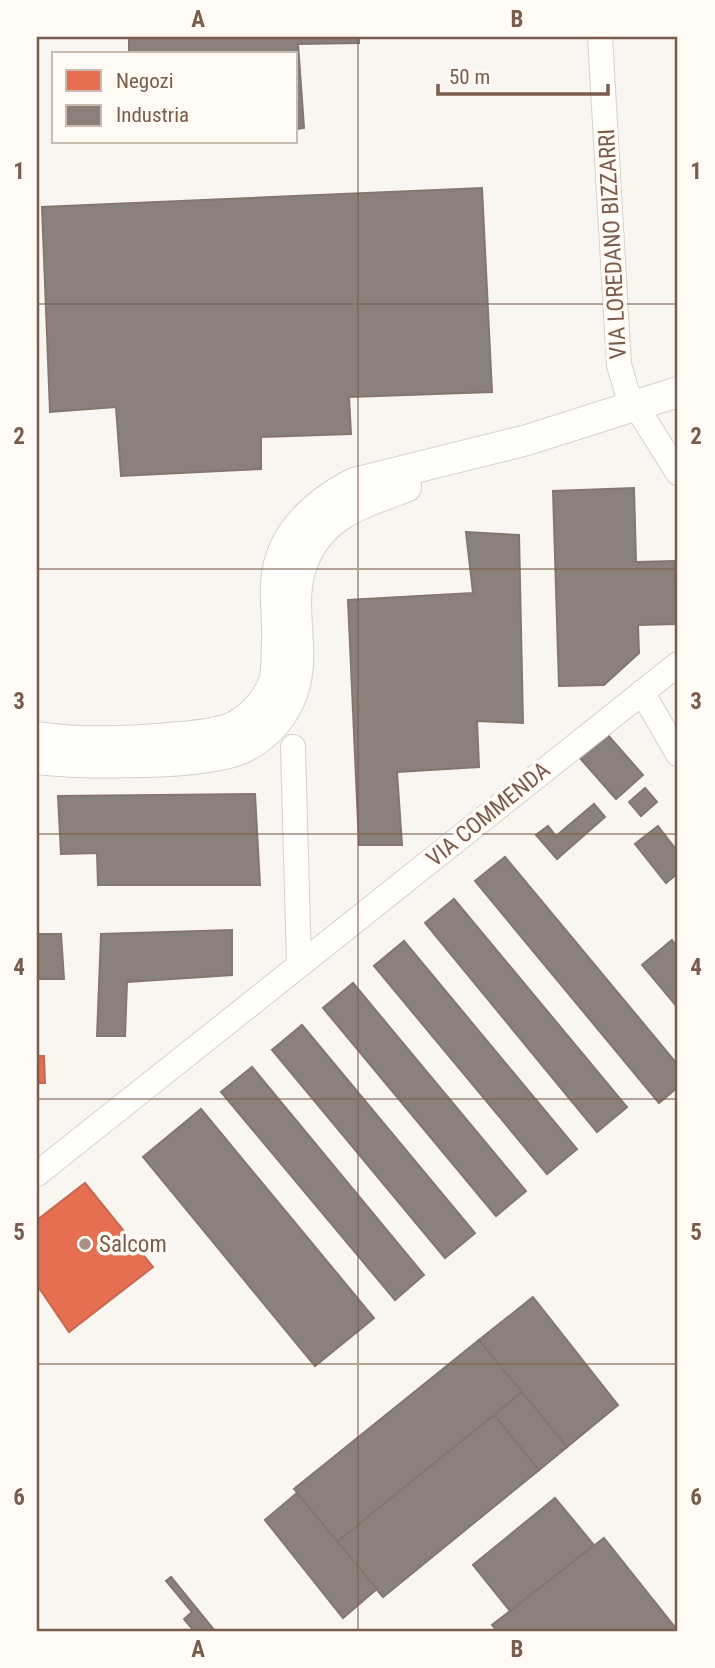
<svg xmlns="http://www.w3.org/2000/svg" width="715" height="1668" font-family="'Roboto Condensed',sans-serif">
	<rect width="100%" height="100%" fill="#f9f5f0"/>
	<!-- shops -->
	<g fill="#e76f51" stroke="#c66950" stroke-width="2">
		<path d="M37,1056H44L45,1083H37Z"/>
		<path d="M85,1183L153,1267L69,1332L37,1285V1220Z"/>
	</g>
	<!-- industry -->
	<g fill="#8a817c" stroke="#85766e" stroke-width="2">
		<path d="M129,37H359V43L298,44L304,128L296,129V54H129Z"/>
		<path d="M482,188L492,392L349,397L351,434L261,437V469L121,476L116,407L50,412L42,207Z"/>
		<path d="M634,488L636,562L674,561L676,624L638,625L639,653L604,685L559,686L553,491Z"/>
		<path d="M466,532L519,535L523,723L477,721L479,767L397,772L402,845H359L348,600L473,593Z"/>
		<path d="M606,733L643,775L616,799L579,757Z"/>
		<path d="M645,788L657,802L641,816L629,802Z"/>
		<path d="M255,794L260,885H98L97,853L61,854L58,796Z"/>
		<path d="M594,804L605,817L557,859L536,835L548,826L556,836Z"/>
		<path d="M658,826L678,852V873L666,883L635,844Z"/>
		<path d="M505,857L678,1065V1087L659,1103L475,881Z"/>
		<path d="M454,899L627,1107L597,1132L425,923Z"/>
		<path d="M232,930V975L127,982L125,1036H97L101,934Z"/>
		<path d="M37,934H61L64,979H37Z"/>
		<path d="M672,940L678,948V1008L642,965Z"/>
		<path d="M404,941L577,1149L547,1174L374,966Z"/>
		<path d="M353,983L526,1191L496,1216L323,1008Z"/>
		<path d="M302,1025L475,1233L445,1258L272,1050Z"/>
		<path d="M252,1067L424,1275L395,1300L221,1092Z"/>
		<path d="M201,1109L374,1318L315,1366L143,1157Z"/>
		<path d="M533,1297L618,1405L567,1447L479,1340Z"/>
		<path d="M479,1340L522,1392L337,1542L294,1489Z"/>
		<path d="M522,1392L567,1447L539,1470L494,1415Z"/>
		<path d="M494,1415L539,1470L383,1597L337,1542Z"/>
		<path d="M297,1493L377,1589L343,1618L265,1520Z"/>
		<path d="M555,1498L594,1545L510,1611L473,1565Z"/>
		<path d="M604,1538L678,1631H497L492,1625Z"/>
		<path d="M171,1577L215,1631H194L184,1619L192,1612L166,1581Z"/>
	</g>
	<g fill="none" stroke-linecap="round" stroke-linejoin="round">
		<defs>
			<g id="minor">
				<path d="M600,37L619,365L627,392L678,473"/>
				<path d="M642,692L678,754"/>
				<path d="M293,747L299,965"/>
				<path d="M37,1174L678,664"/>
			</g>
			<g id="tertiary">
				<path d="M37,737C85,744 132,742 181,737C198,735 218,734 233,727C250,719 266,702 273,684C278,672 276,656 277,642C278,622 275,603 276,583C279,535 314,504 354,483L527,440L678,392"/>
				<path d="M37,759C80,764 205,766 243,748C268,736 289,711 295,684C305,644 287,601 303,562C321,514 363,503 406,487"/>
			</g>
		</defs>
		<!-- minor casing -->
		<use href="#minor" stroke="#d7d1cb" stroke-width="26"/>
		<!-- tertiary casing -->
		<use href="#tertiary" stroke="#d7d1cb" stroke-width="32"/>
		<!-- minor -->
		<use href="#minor" stroke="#fefefd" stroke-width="24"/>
		<!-- tertiary -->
		<use href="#tertiary" stroke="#fefefd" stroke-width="30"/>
	</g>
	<!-- grid -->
	<path fill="none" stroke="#7a5c4d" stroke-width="2" stroke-opacity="0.55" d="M358,37V1631M37,304H678M37,569H678M37,834H678M37,1099H678M37,1364H678"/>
	<!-- markers -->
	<circle fill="#a69286" stroke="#fffaf3" stroke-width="2.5" cx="85" cy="1244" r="7"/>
	<g text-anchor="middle" stroke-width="7" stroke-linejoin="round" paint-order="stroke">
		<!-- street labels -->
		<g font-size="23" fill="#7a5c4d" stroke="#fffaf3">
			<text transform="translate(612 244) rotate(-93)" y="8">VIA LOREDANO BIZZARRI</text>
			<text transform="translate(488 814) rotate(-39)" y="8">VIA COMMENDA</text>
		</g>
		<!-- poi labels -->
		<g font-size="23" fill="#7a5c4d" stroke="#fffaf3" text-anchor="start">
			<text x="99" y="1252">Salcom</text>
		</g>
	</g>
	<!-- border -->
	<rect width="715" height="1668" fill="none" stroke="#fffaf3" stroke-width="77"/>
	<!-- legend -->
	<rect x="52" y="52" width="245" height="91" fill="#fffaf3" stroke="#cabbb1" stroke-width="2"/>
	<rect x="66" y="70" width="35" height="21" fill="#e76f51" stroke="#cabbb1" stroke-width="2"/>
	<text x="116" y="88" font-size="21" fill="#7a5c4d">Negozi</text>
	<rect x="66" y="105" width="35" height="21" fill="#8a817c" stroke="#cabbb1" stroke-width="2"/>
	<text x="116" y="122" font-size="21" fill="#7a5c4d">Industria</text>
	<!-- scale -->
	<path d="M438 84v10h170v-10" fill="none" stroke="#7a5c4d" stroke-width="3.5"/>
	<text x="449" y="84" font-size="21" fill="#7a5c4d" stroke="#fffaf3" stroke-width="5" paint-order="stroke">50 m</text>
	<rect x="38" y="38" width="638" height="1592" fill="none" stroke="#7a5c4d" stroke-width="2.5"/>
	<g font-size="23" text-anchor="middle" font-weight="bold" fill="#7a5c4d">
		<text x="198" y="27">A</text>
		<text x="517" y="27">B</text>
		<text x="19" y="179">1</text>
		<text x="696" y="179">1</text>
		<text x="19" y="444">2</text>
		<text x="696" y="444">2</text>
		<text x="19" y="709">3</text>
		<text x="696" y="709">3</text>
		<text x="19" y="975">4</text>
		<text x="696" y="975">4</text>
		<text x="19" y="1240">5</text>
		<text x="696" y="1240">5</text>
		<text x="19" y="1505">6</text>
		<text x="696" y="1505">6</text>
		<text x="198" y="1657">A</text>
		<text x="517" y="1657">B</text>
	</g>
</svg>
